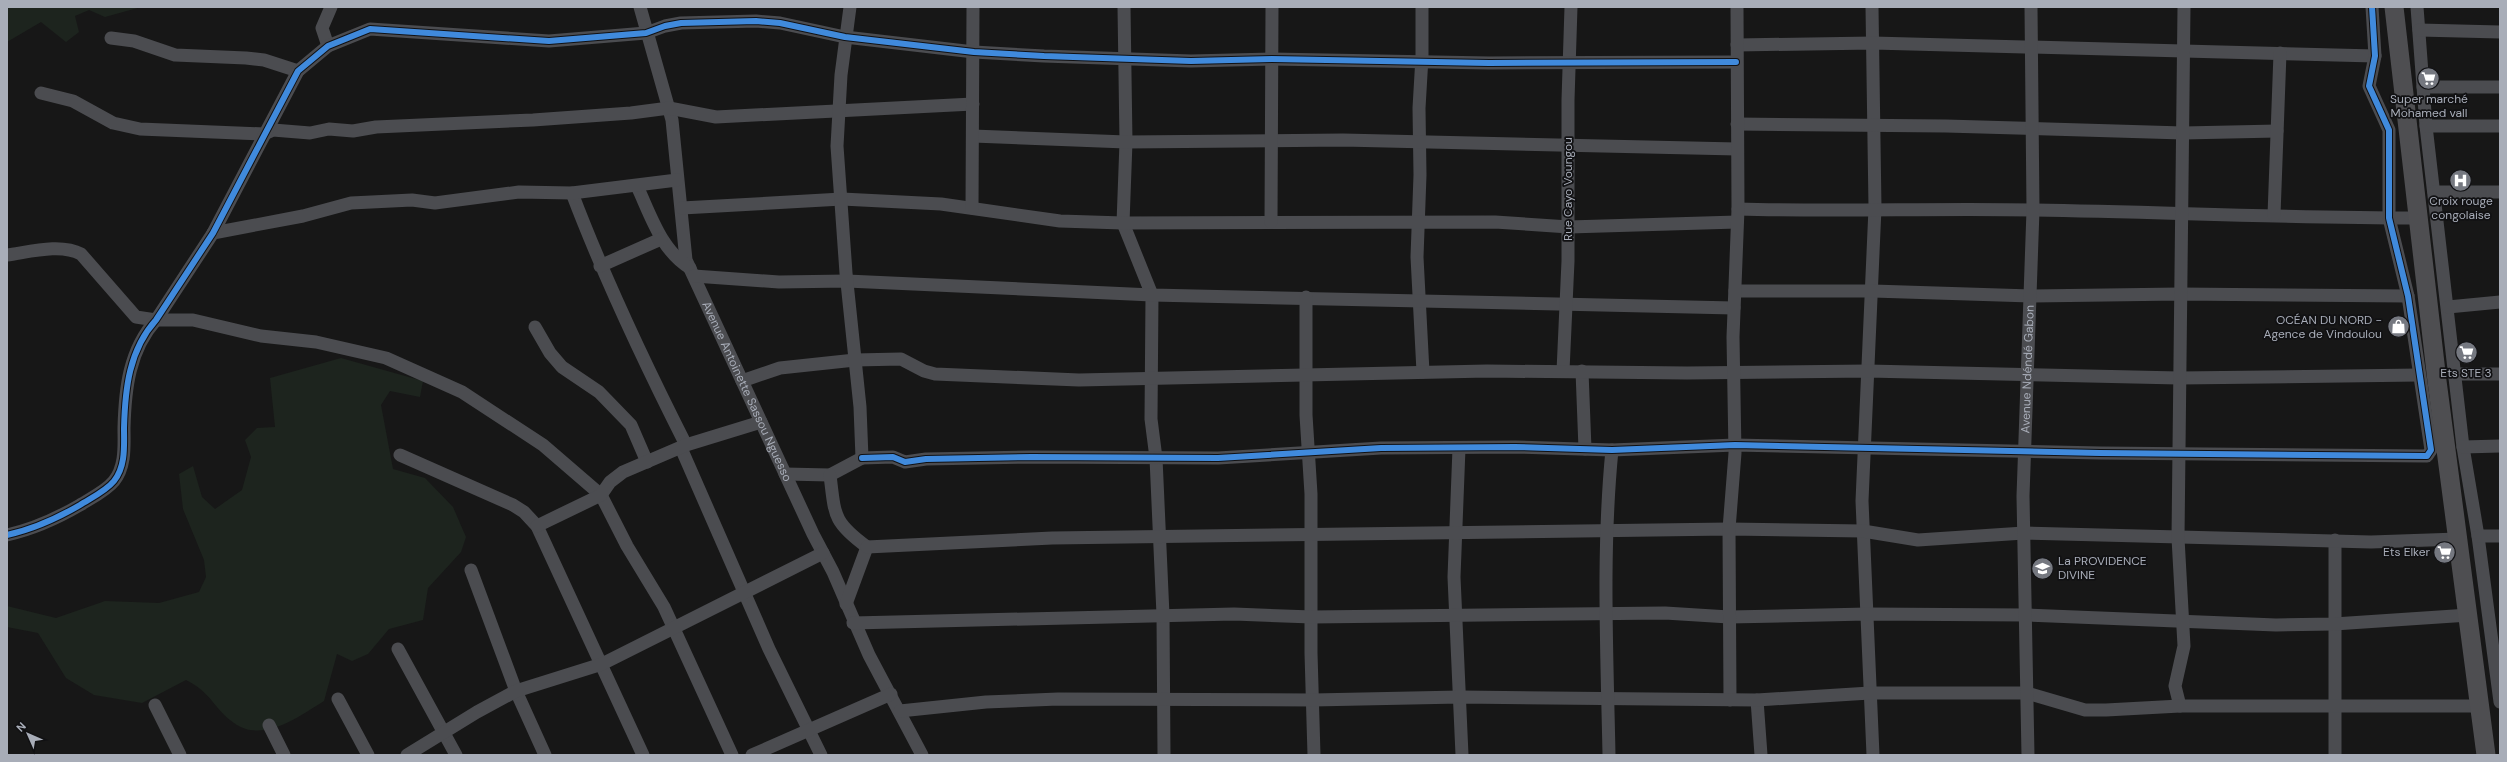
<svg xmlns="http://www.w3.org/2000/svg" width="2507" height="762" font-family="'DM Sans',sans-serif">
	<rect width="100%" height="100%" fill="#171717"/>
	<!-- green -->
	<g fill="#1d241e">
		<path d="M7,7H141L105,17L89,10L75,16L79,32L66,42L41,22L7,42Z"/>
		<path d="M341,358L423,381L420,397L390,391L381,405L393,469L425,478L453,507L466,537L461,552L428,588L423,620L389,629L368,654L352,661L337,654L324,701C300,716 262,744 234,723C214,709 212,693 186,680L142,703L94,695L66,678L38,633L7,627V606L56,618L105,601L159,603L199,592L206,577L204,560L183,509L179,474L193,466L202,497L215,509L242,490L251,457L245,440L257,428L275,427L270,378Z"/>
	</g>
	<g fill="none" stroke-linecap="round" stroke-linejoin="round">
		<!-- minor -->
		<g stroke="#4b4c50" stroke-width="13">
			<path id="s1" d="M640,7L672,120L686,260L813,534L833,572L869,655L922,755"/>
			<path d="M1124,7L1126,142L1123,223L1152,295L1151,419L1156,458L1163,615L1164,755"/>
			<path d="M1422,7V57L1419,108L1420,175L1417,257L1423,372"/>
			<path d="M1872,7L1875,208L1862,501L1873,755"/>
			<path d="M2417,7L2426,126L2463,447L2478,536L2500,702"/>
			<path d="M2419,30L2500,32"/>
			<path d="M111,38L134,41L175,55L246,58L264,60L298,71"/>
			<path d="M1737,45L1873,43L2375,56"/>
			<path d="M328,46L322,28L331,7"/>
			<path d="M2423,87H2500"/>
			<path d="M41,93L73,101L113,123L140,129L264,134L273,130L310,133L329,129L353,131L376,127L533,120L631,113L669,108L716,117L973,104"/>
			<path d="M1737,124L1946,126L2183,133L2277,131"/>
			<path d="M2426,126H2500"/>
			<path d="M973,136L1126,142L1343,140L1737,149"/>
			<path d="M637,186C651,216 661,250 690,268"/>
			<path d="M2434,192H2500"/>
			<path d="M572,193C605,280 644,362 686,445"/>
			<path d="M682,208L842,199L941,204L1060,221L1123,223L1495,222L1569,227L1737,222"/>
			<path d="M972,208L973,7"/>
			<path d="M1738,209C1837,212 1936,208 2035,210C2162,212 2290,218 2417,218"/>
			<path d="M2274,215L2280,53"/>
			<path d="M1271,222L1272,7"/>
			<path d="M213,233L303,216L351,203L412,200L435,203L519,192L572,193L677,180"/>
			<path d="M7,255C29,252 61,243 81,254L136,317L156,320H193L261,336L316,342L386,358L462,392L543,445L601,495L627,546L664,607L732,755"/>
			<path d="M600,266L661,239"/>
			<path d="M694,276L779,282L847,281L1152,295L1734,308"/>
			<path d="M1735,291H1873L2031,296L2180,294L2408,296"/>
			<path d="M1306,297V415L1311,494V653L1314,755"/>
			<path d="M2448,307L2500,302"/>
			<path d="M535,327L550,353L562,367L599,392L631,425L647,462"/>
			<path d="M1563,371L1568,261V100L1571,7"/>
			<path d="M1582,371L1585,449"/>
			<path d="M2457,374H2500"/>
			<path d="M742,381L780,368L855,360L901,359L924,371L935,374L1079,380L1487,371L1687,373L1868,371L2179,378L2419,375"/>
			<path d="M2463,447L2500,446"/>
			<path d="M681,448L769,649L821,755"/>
			<path d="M1459,448L1454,577L1462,755"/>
			<path d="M400,455L513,505L524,512L537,526L643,755"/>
			<path d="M862,458L893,457L905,462L926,459L1031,457L1218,458L1381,448L1515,447L1612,450L1735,445L2100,453L2427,456L2431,450L2408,296L2389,218V130L2369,86L2375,56L2372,7"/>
			<path d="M785,474L830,475L862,458L860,407L846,273L837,146L841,75L850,7"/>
			<path d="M830,475C835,516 833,522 867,547L846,604"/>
			<path d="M537,526L601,495L610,482L623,472L686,445L761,422"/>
			<path d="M7,535C34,529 56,519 80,505C91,498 106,491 114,481C126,466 124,445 124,428C125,389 129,350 156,320L213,233L298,71L328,46L370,29L549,41L646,33L665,26L681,23L756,21L780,23L845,37L974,52L1044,56L1191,61L1272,59L1489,63L1736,62"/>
			<path d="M2478,536H2500"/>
			<path d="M2335,540V755"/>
			<path d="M867,547L1052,538L1729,529L1863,531L1918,540L2024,533L2371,542L2458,539"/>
			<path d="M471,570L516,691L545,755"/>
			<path d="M853,623L1234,614L1312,617L1665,613L1729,617L1867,614L2026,615L2276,625L2334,624L2469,615"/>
			<path d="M398,649L456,755"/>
			<path d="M338,699L368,755"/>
			<path d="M1730,700L1729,529L1735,453L1733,337L1738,209L1737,7"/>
			<path d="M1757,700L1761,755"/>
			<path d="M155,705L180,755"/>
			<path d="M2180,706L2175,686L2184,646L2178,538L2184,7"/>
			<path d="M900,711L986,702L1058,699L1313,700L1460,697L1757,700L1870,693H2027L2085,710H2106L2180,706H2481"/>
			<path d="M269,725L284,755"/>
			<path d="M407,755L477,712L516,691L602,664L823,553"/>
			<path d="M752,755L891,694"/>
			<path d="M1609,755C1607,653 1602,551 1612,450"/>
			<path id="s2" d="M2028,755L2023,496L2033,210L2031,7"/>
		</g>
		<!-- highway -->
		<path stroke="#4e4e51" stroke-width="19" d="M2394,7L2437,381L2486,755"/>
		<defs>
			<g id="cycleway">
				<path d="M862,458L893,457L905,462L926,459L1031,457L1218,458L1381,448L1515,447L1612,450L1735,445L2100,453L2427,456L2431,450L2408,296L2389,218V130L2369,86L2375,56L2372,7"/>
				<path d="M7,535C34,529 56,519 80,505C91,498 106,491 114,481C126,466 124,445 124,428C125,389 129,350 156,320L213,233L298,71L328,46L370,29L549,41L646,33L665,26L681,23L756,21L780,23L845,37L974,52L1044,56L1191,61L1272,59L1489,63L1736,62"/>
			</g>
		</defs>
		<!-- cycleway casing -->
		<use href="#cycleway" stroke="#111113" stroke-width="8"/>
		<!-- cycleway -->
		<use href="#cycleway" stroke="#408adc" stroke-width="6"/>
	</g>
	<!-- icons -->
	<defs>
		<symbol id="supermarket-disc" viewBox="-11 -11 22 22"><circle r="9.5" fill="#757880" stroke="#111113"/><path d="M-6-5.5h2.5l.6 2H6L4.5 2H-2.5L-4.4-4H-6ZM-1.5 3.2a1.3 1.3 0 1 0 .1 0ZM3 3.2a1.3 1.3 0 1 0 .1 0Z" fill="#fff"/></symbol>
		<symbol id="hospital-disc" viewBox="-11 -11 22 22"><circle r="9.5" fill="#757880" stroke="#111113"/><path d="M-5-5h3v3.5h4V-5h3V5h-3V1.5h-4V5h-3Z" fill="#fff"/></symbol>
		<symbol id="shop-disc" viewBox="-11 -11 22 22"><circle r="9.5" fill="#757880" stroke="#111113"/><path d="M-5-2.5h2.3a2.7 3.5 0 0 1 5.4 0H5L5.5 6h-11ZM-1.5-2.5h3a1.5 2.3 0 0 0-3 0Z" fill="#fff"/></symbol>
		<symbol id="school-disc" viewBox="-11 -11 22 22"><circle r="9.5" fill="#757880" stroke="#111113"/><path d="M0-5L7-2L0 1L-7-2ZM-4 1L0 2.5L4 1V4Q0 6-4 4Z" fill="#fff"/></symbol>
	</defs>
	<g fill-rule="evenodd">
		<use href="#supermarket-disc" x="2416" y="66" width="25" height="25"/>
		<use href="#hospital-disc" x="2448" y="168" width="25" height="25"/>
		<use href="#shop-disc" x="2386" y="314" width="25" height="25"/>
		<use href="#supermarket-disc" x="2454" y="340" width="25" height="25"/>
		<use href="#supermarket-disc" x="2432" y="540" width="25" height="25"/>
		<use href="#school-disc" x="2030" y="556" width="25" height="25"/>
	</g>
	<g text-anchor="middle" stroke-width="3.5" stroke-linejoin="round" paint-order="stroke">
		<!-- poi labels -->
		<g font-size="12" fill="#a8adb8" stroke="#111113">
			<text x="2429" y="103">Super marché<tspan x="2429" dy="14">Mohamed vall</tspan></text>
			<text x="2461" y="205">Croix rouge<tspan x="2461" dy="14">congolaise</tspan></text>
			<text x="2382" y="324" text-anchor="end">OCÉAN DU NORD -<tspan x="2382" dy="14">Agence de Vindoulou</tspan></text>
			<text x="2466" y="377">Ets STE 3</text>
			<text x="2430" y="556" text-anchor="end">Ets Elker</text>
			<text x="2058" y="565" text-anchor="start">La PROVIDENCE<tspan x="2058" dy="14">DIVINE</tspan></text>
		</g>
		<!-- street labels -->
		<g font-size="12" fill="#a8adb8" stroke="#111113">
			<text transform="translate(1568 189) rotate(-90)" y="4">Rue Cayo Voungou</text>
			<text dy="4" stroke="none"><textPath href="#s2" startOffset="386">Avenue Ndéndé Gabon</textPath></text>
			<text dy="4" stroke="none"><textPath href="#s1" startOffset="403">Avenue Antoinette Sassou Nguesso</textPath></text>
		</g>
	</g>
	<!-- border -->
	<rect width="2507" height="762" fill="none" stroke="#a8adb8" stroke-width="16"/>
	<!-- north arrow -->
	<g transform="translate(28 734) rotate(315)" stroke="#111113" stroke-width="3" paint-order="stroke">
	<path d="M0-3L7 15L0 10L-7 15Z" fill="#a8adb8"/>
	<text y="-6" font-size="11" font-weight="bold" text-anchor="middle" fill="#a8adb8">N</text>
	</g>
</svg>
